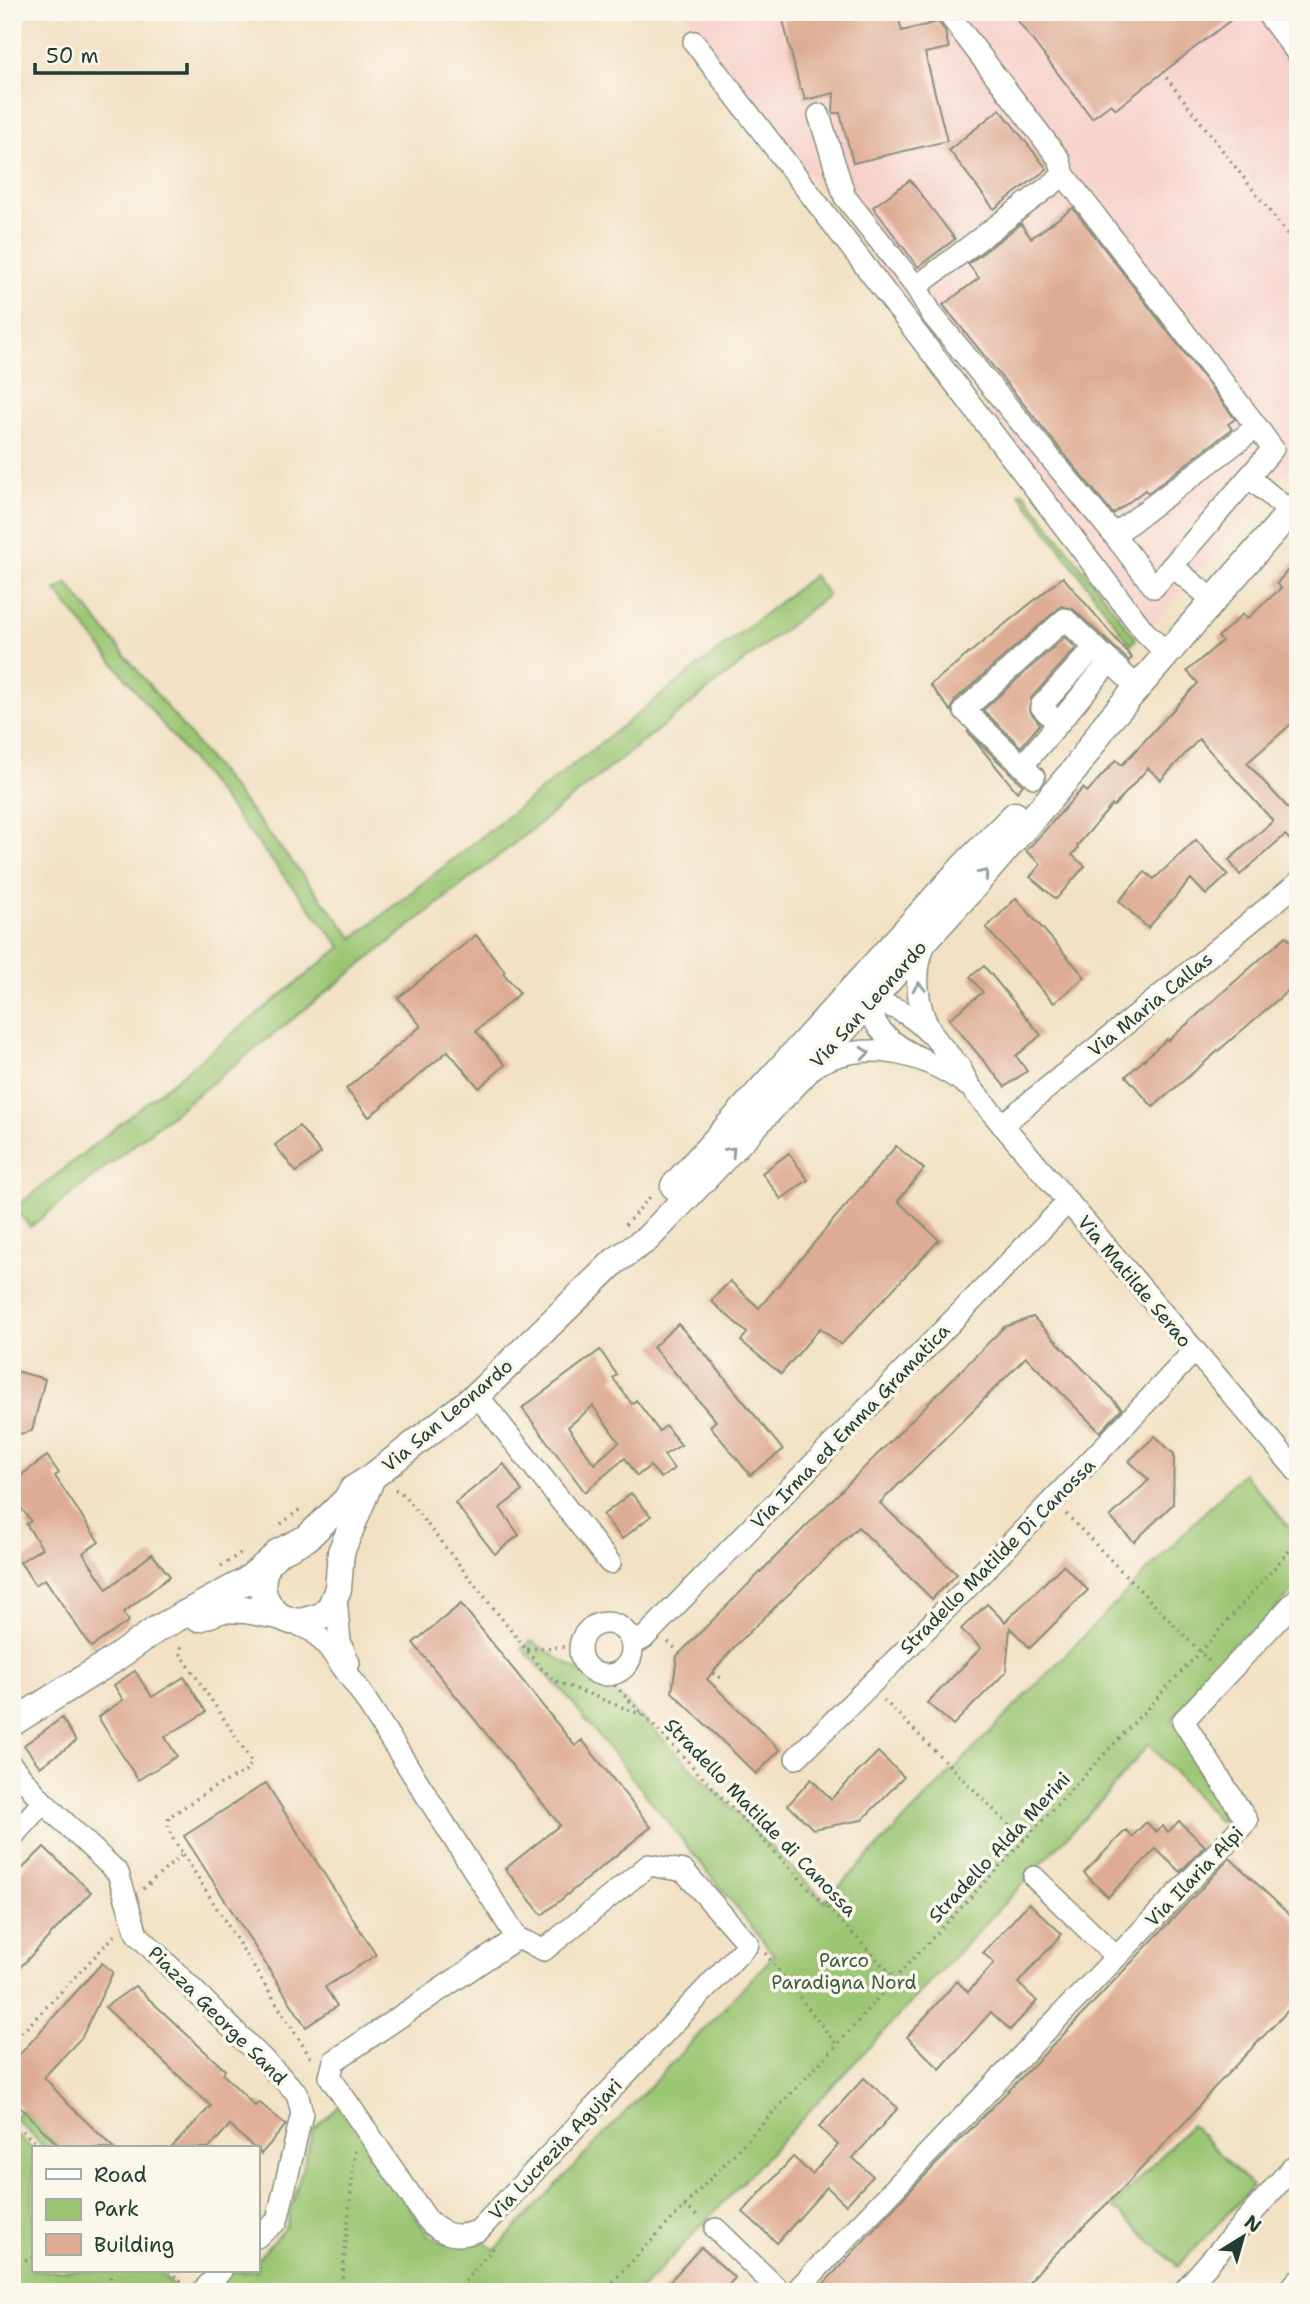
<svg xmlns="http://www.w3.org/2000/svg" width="1310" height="2304" font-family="'Shantell Sans',sans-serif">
	<rect width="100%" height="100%" fill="#fbf7ec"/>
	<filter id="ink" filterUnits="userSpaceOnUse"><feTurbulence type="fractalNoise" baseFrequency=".0143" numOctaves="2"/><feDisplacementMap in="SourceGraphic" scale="14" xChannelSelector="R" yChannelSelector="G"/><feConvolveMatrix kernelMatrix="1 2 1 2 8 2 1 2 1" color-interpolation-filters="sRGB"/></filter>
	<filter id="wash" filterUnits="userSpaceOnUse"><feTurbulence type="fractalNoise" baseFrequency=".00686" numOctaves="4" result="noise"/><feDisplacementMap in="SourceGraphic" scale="28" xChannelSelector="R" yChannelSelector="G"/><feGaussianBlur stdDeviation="1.57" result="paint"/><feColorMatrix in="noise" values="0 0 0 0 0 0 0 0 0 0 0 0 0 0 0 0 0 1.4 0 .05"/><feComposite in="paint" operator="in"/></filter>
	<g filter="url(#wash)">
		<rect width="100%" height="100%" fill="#f2e1c4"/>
		<!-- built -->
		<path fill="#f7d0cb" d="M685,12H1298V447L1274,418L1298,449V458L1277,482L1273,479L1253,501L1257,505L1202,569L1197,566L1187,578L1178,588L1182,592L1153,625Z"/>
		<!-- green -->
		<g fill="#9bc673" stroke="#5d8254" stroke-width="2">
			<path d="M1024,492L1136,639L1131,645L1019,493Z"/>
			<path d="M814,575L828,595L30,1227L15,1208L341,947L56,591L67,583L353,938Z"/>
			<path d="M1243,1473L1298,1537V1586L1172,1719L1235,1816L1218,1821L1149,1744L1108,1793L639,2292H208L228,2271H243L245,2273L247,2271H257V2260L286,2226L313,2131L343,2102L427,2234C446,2247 459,2244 480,2238L495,2250L774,1955L566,1695L522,1648L531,1641L622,1698L825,1901Z"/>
			<path d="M22,2109L44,2130V2134L61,2148H45L14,2118Z"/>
			<path d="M1191,2124L1253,2187L1178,2266L1113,2207Z"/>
			<path d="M12,2130L33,2150V2271H158L180,2292H12Z"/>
		</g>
		<g id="blocks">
			<!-- building -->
			<g fill="#deac94" fill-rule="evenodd">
				<path d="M796,12H897L902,31L938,22L945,31L949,48L925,53L947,141L853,163L840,113H833L834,93L805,100L802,89H800L782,16Z"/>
				<path d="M1011,12H1241L1116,109L1111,104L1092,118Z"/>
				<path d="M1000,109L1047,169L994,209L949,150Z"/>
				<path d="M910,180L955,239L918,267L873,207Z"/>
				<path d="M1073,208L1235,419L1228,424L1232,429L1148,493L1145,490L1113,514L943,305L979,278L968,264L1021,224L1031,238Z"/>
				<path d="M1298,558V718L1247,763L1298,819V833L1289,839L1285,835L1240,875L1229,860L1273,821L1199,739L1161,780L1148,768L1114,806L1112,805L1077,846L1078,848L1072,855L1085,866L1056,899L1030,877L1041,864L1026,851L1083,788L1087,792L1116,760L1122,765L1198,683L1187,671L1222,641L1218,637L1243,614L1247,619L1281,588L1277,583Z"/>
				<path d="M1063,577L1132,658L1129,661L1073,609L1061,606L955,700L951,711L930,685Z"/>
				<path d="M1065,637L1076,648L1031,698L1029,710L1040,724L1021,747L983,710Z"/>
				<path d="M967,731L1023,785L1017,792Z"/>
				<path d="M1196,840L1228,875L1206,895L1191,879L1148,928L1119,901L1145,872L1154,879Z"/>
				<path d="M1016,898L1085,977L1054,1003L986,928Z"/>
				<path d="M476,935L505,971L503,973L520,993L476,1031L505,1065L479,1088L448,1051L369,1117L346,1089L421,1026L398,998Z"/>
				<path d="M1286,936L1298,949V982L1153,1107L1126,1076L1167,1039L1168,1041Z"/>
				<path d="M984,966L1041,1035L1016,1056L1027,1071L1005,1087L949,1019L983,992L970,977Z"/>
				<path d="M299,1126L321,1153L296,1172L275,1145Z"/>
				<path d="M896,1146L924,1169L898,1201L939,1240L841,1345L820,1328L781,1374L741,1341L747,1333L711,1301L730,1281L759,1308Z"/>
				<path d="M789,1153L808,1180L781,1199L762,1173Z"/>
				<path d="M1033,1317L1122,1409L1100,1432L1026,1357L880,1503L957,1574L932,1599L858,1527L737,1644L707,1679L780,1750L756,1774L672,1692L677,1656L1004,1327Z"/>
				<path d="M678,1324L706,1355L783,1450L750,1475L710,1426L716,1421L653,1347Z"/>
				<path d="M600,1350L617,1375L613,1378L632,1404L636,1400L659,1431L666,1426L681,1445L664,1455L674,1469L661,1478L650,1466L637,1476L625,1458L585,1492L522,1408ZM593,1406L619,1442L594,1464L568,1427Z"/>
				<path d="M12,1370L45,1379L32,1431L12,1436Z"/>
				<path d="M1155,1436L1174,1454L1173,1504L1134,1542L1110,1517L1149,1480L1129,1461Z"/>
				<path d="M47,1456L59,1473L55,1476L99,1542L83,1553L107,1589L152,1554L170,1576L123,1613L129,1621L91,1647L45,1579L35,1585L20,1562L42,1548L26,1524L31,1521L12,1496V1482Z"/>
				<path d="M504,1464L522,1491L500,1508L519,1535L495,1554L455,1503Z"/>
				<path d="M631,1493L651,1516L622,1539L603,1515Z"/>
				<path d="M1063,1565L1088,1590L1030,1648L1010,1628L1006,1672L953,1725L927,1703L981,1648L961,1629L987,1604L1005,1622Z"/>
				<path d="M461,1604L575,1746L582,1740L651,1827L542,1915L505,1869L560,1825L413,1643Z"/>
				<path d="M135,1671L152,1697L184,1677L206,1712L165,1737L177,1756L138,1780L98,1717L123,1700L114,1685Z"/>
				<path d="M62,1718L76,1741L40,1767L24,1745Z"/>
				<path d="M878,1752L904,1777L862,1820L813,1829L788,1805L811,1779L831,1799Z"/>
				<path d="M266,1783L376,1955L325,1987L337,2006L306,2027L184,1836Z"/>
				<path d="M1179,1821L1205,1846L1180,1872L1156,1849L1108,1897L1084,1873L1126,1830L1132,1837L1146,1822L1156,1832L1163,1826L1168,1832Z"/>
				<path d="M44,1847L91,1892L12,1976V1879Z"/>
				<path d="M1230,1858L1298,1923V2000L1213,2089L1190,2117L1122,2189L1042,2267L1021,2292H816L908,2193L1062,2036Z"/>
				<path d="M1029,1903L1062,1934L1018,1983L1037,2001L1010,2030L991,2012L940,2069L907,2037L957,1981L968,1992L994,1963L983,1953Z"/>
				<path d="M102,1963L113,1972L82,2037L44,2077L69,2105L114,2148H61L12,2099V2063Z"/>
				<path d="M135,1986L225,2070L223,2074L255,2106L259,2102L286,2125L261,2154L257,2148H254L230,2125L209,2148H171L211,2106L105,2007Z"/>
				<path d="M864,2078L898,2108L853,2158L873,2176L846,2205L827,2187L777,2243L743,2212L793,2157L812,2174L838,2145L819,2127Z"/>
				<path d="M701,2247L735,2278L722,2292H660Z"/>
			</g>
		</g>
	</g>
	<g filter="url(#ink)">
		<use href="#blocks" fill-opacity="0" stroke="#888f7c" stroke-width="2"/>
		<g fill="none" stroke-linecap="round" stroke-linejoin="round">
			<defs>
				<g id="minor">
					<path d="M947,12L1059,159L1064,175L1257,427L1114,535"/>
					<path d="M1266,12L1298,54"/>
					<path d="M694,42L1144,631L1167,654"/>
					<path d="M819,115L845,197L916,287L933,316L1114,535L1154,587L1273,449L1257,427"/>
					<path d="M916,287L1064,175"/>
					<path d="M1249,477L1290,512"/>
					<path d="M1172,566L1213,600"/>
					<path d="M1058,724L1110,661"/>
					<path d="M1023,765L1058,724L1041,706L1095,647"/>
					<path d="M1034,777L964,710L1065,619L1138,688"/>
					<path d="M927,940C912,968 916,1009 933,1035C940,1046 950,1055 958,1065C963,1072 966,1081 972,1089L1298,1472"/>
					<path d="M869,992C866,1028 895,1046 924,1060"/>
					<path d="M856,1004C886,999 909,1012 929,1033"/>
					<path d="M811,1068C862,1037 922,1052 967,1085"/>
					<path d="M1002,1125L1298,883"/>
					<path d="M477,1395L610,1563"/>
					<path d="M336,1598L340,1642L349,1663"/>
					<path d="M291,1621L314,1632L329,1648L360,1691L517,1938L544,1950L649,1865L684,1871L748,1944L479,2230C459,2239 441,2236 426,2218L330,2077L334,2061L517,1938"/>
					<circle cx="606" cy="1649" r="26"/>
					<path d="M629,1636L639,1641L644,1638L1068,1202"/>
					<path d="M796,1758C932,1625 1065,1490 1194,1351"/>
					<path d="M12,1766L43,1802L118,1873L137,1934L297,2093L302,2113L277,2221L257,2237"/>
					<path d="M12,1837L43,1802"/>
					<path d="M1034,1877L1116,1957"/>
					<path d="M716,2229L781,2292"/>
					<path d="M202,2292L221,2271"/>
					<path d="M795,2292L1247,1821L1183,1721L1298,1598"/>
					<path d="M1183,2292L1291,2169"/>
					<path d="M1288,2292L1298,2280"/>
				</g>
				<g id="major">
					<path d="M674,1186L964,866L1015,815"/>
					<path d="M372,1477L341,1552L338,1589L330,1608L322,1616L301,1622L291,1621L279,1616L270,1607L264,1596L262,1584L264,1572L270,1561L279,1552L307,1538L346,1500L353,1489L372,1477L477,1395L615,1261L647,1239L802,1076L967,894L1076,768L1105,725L1298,503"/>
					<path d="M199,1618L223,1609L245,1610L279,1616"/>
					<path d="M12,1723L110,1662L157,1629L246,1581L270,1561"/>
				</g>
			</defs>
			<!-- minor casing -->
			<use href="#minor" stroke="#888f7c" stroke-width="24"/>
			<!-- major casing -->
			<use href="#major" stroke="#888f7c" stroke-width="29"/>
			<!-- path -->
			<g stroke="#888f7c" stroke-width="3.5" stroke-dasharray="2 5" stroke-linecap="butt">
				<path d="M1162,72L1298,248"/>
				<path d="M1290,481L1298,472"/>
				<path d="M625,1225L653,1194"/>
				<path d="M395,1489L404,1495L540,1667L555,1681L645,1716"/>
				<path d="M1066,1514L1210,1662"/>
				<path d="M281,1524L303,1507"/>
				<path d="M221,1566L241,1553"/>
				<path d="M668,1642L678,1651"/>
				<path d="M527,1649L580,1646"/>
				<path d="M713,1673L721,1678"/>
				<path d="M605,1675L895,1978"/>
				<path d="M884,1700L1024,1840"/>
				<path d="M183,1854L312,2060"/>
				<path d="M143,1889L183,1854C176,1843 165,1830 169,1817L211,1789L246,1771L251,1764L249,1757L181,1654V1648L184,1642"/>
				<path d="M765,1953L837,2045"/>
				<path d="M12,2043L117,1933"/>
				<path d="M12,2121L41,2148"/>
				<path d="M684,2206L700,2217"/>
				<path d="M12,2265L33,2257"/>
				<path d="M169,2271L185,2285"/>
				<path d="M107,2292L112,2271"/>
				<path d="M341,2292L355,2150"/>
				<path d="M456,2292L494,2247L492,2244"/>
				<path d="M603,2292L837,2045L895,1978L1200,1652L1298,1541"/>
			</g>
			<!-- minor -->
			<use href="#minor" stroke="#fff" stroke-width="21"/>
			<!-- major -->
			<use href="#major" stroke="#fff" stroke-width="26"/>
		</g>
		<!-- one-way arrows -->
		<defs><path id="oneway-chevron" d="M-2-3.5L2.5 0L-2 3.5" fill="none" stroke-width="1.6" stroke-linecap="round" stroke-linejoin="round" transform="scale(1.75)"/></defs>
		<g stroke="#8f9e9a">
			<use href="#oneway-chevron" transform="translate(984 874) rotate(-49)"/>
			<use href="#oneway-chevron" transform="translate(919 987) rotate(-93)"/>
			<use href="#oneway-chevron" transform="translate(865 1053) rotate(-6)"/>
			<use href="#oneway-chevron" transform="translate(731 1151) rotate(-46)"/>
		</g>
	</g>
	<g text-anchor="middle" stroke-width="7" stroke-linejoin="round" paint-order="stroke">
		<!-- street labels -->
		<g font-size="19" fill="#1f3d34" stroke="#fbf7ec">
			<text transform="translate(868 1004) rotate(-48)" y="7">Via San Leonardo</text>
			<text transform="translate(1150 1004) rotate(-39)" y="7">Via Maria Callas</text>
			<text transform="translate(1135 1281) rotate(50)" y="7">Via Matilde Serao</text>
			<text transform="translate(447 1415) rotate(-40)" y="7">Via San Leonardo</text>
			<text transform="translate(850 1426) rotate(-46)" y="7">Via Irma ed Emma Gramatica</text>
			<text transform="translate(997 1556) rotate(-45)" y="7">Stradello Matilde Di Canossa</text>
			<text transform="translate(761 1817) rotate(46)" y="7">Stradello Matilde di Canossa</text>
			<text transform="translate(999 1847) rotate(-47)" y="7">Stradello Alda Merini</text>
			<text transform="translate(1194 1876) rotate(-46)" y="7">Via Ilaria Alpi</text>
			<text transform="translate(218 2015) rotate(45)" y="7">Piazza George Sand</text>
			<text transform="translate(555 2149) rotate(-47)" y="7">Via Lucrezia Agujari</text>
		</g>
		<!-- park labels -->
		<g font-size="19" fill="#3e5f44" stroke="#fbf7ec">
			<text x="844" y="1967">Parco<tspan x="844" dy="22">Paradigna Nord</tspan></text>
		</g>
	</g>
	<!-- margin -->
	<rect width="1310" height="2304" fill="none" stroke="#fbf7ec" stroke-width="42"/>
	<!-- legend -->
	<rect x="32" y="2146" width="228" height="126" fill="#fbf7ec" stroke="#a3ada2" stroke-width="2"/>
	<rect x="46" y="2169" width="35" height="10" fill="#ffffff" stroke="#a3ada2" stroke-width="2"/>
	<text x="94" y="2182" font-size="21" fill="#1f3d34">Road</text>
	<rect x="46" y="2199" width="35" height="21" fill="#9bc673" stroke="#a3ada2" stroke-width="2"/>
	<text x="94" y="2216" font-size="21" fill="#1f3d34">Park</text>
	<rect x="46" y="2234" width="35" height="21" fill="#deac94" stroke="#a3ada2" stroke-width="2"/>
	<text x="94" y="2252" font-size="21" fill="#1f3d34">Building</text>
	<!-- north arrow -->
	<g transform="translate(1243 2237) rotate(37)" stroke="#fbf7ec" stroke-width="5" paint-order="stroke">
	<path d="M0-5L12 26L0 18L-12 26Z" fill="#1f3d34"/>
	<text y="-10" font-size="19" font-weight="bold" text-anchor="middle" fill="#1f3d34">N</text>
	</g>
	<!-- scale -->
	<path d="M35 63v10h152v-10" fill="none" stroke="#1f3d34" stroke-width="3.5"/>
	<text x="46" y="63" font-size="21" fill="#1f3d34" stroke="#fbf7ec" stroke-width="5" paint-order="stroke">50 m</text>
</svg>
